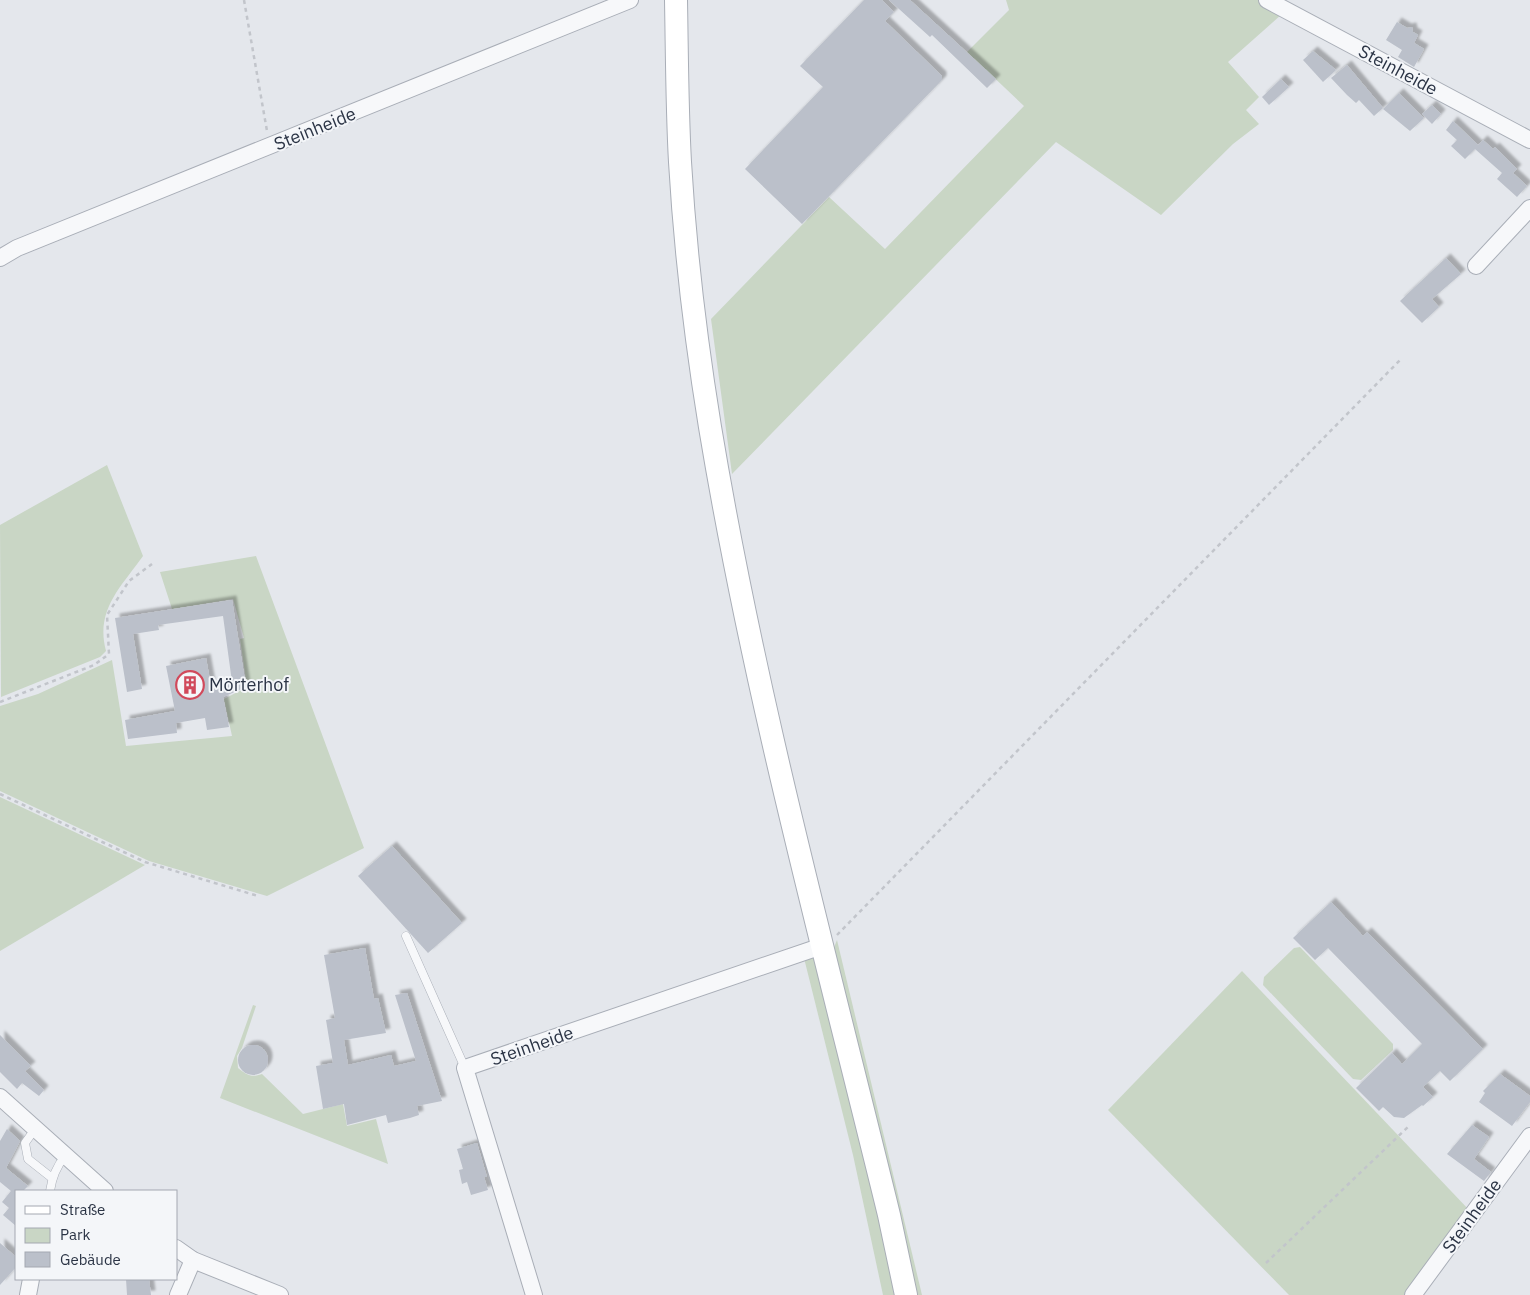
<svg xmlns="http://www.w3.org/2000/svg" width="1530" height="1295" font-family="'IBM Plex Sans',sans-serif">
	<defs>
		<filter id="shadow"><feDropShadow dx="4.5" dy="-4.5" stdDeviation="1" flood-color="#0004"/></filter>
	</defs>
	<rect width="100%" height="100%" fill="#e4e7ec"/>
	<!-- green -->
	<g fill="#c9d6c5">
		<path d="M1006,0H1259L1282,14L1228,62L1259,97L1246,110L1259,124L1233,144L1161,215L1056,142L732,474L711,319L829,197L885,249L1024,106L967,52L1009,10Z"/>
		<path d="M107,465L143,556C121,587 95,610 106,651L100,657L1,697L0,525Z"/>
		<path d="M256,556L364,848L267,896L149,861L0,791V706L38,694L112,660L126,746L232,736L224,699L247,687L240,639L244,638L233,599L172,609L160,572Z"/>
		<path d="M0,797L145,865L0,951Z"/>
		<path d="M837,940L922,1295H916L833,950Z"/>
		<path d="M1300,947L1393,1044V1050L1361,1080L1353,1079L1263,985L1264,977L1294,948Z"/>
		<path d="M804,958H817L900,1295H883L853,1155Z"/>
		<path d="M1242,971L1470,1211L1407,1295H1289L1108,1110Z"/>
		<path d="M253,1005L256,1006L242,1048L237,1056L238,1068C247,1075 251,1078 262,1074L303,1114L343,1104L347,1126L376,1119L388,1164L220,1098Z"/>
	</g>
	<!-- building -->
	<g fill="#bbc0ca" filter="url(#shadow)">
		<path d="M864,0H882L894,12L885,21L942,76V80L802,224L745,169L823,87L800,66Z"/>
		<path d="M889,0H910L996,79L987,88L932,35L930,37Z"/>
		<path d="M1397,22L1407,28L1412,27L1413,32L1418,35L1414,43L1424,49L1414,67L1398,57L1402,50L1386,40Z"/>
		<path d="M1313,51L1336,70L1323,82L1303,60Z"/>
		<path d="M1347,65L1383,108L1374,116L1359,100L1356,103L1347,95L1331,78Z"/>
		<path d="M1281,79L1289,87L1269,105L1262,97Z"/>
		<path d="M1399,93L1424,118L1410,131L1383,109Z"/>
		<path d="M1432,105L1441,114L1432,124L1422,114Z"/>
		<path d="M1453,121L1478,145L1483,140L1493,149L1495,147L1517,169L1513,173L1527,186L1517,197L1497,179L1502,173L1475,149L1465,159L1451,146L1457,140L1446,130Z"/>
		<path d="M1446,258L1461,274L1432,299L1439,307L1422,323L1400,301Z"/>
		<path d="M232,600L246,687L223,697L229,727L207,730L205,718L176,723L177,733L128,739L125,720L175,711L166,666L206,658L212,691L232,682L223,616L158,625L159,630L133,634L142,689L127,692L115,618Z"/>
		<path d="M392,846L462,923L428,953L358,876Z"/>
		<path d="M1331,902L1363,936L1367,932L1483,1049L1450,1081L1440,1071L1423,1087L1433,1097L1423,1106L1422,1105L1404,1118L1394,1117L1383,1107L1379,1111L1356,1088L1392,1053L1402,1064L1422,1044L1328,948L1315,960L1293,938Z"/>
		<path d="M365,948L374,999L378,998L386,1033L344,1040L348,1065L391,1055L394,1066L416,1061L395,995L407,993L442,1101L417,1106L419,1115L410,1118L388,1123L386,1115L347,1125L344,1104L323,1109L316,1066L333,1063L326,1020L335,1018L324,955Z"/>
		<path d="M0,1035L31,1066L25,1071L44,1090L39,1096L22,1083L17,1089L0,1072Z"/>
		<circle cx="253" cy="1060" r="15"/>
		<path d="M1500,1074L1530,1096V1102L1512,1126L1479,1102L1485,1093L1483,1091Z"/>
		<path d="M1472,1125L1489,1137L1474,1159L1491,1172L1484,1181L1447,1154Z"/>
		<path d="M7,1129L20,1141L6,1168L28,1186L23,1191H16V1226L3,1215L9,1208L2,1202L11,1191L0,1182V1141Z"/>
		<path d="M477,1143L487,1177H484L488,1190L471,1195L467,1182L462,1184L459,1170L463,1169L457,1149Z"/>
		<path d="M0,1243L16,1257V1267L0,1285Z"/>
		<path d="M126,1279H149L151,1295H127Z"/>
	</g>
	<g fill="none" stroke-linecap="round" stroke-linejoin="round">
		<defs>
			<g id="lane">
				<path d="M406,936L465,1068"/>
				<path d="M35,1129L25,1143L28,1159L52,1178"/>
				<path d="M50,1191C52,1177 56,1167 65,1156"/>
			</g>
			<g id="street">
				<path d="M1267,0L1530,140"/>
				<path d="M0,258L17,248L630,0"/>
				<path d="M1476,266L1530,208"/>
				<path d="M0,1097L105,1191"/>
				<path d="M176,1248L193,1260L280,1295"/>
				<path d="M28,1295L31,1279"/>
				<path d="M178,1295L193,1260"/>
				<path d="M534,1295L465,1068L822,946"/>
				<path d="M1413,1295L1530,1136"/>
			</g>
			<path id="secondary" d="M676,0C677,54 677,108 680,162C685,248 696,341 710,427C754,693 825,953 889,1215L906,1295"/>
		</defs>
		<!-- lane casing -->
		<use href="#lane" stroke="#a9aeb7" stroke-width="9"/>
		<!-- street casing -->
		<use href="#street" stroke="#a9aeb7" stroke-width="18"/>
		<!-- secondary casing -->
		<use href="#secondary" stroke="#a9aeb7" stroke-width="24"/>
		<!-- path -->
		<g stroke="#c2c5cb" stroke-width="2.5" stroke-dasharray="4 4" stroke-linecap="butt">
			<path d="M244,0L267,131"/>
			<path d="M0,702L94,665L109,654L107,615L129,581L152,564"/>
			<path d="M0,794L145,862L258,896"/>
			<path d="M837,935L1402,358"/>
			<path d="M1266,1263L1409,1126"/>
		</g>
		<!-- lane -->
		<use href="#lane" stroke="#f7f8fa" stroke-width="8"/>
		<!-- street -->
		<use href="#street" stroke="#f7f8fa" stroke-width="16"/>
		<!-- secondary -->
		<use href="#secondary" stroke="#fff" stroke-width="22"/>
	</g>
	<!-- icons -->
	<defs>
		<symbol id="building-ring" viewBox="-11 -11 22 22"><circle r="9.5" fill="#f4f6f9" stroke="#d1495b" stroke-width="1.5"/><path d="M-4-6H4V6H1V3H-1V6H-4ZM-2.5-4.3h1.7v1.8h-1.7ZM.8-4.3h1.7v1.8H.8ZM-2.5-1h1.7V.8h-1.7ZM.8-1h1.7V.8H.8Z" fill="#d1495b"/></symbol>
	</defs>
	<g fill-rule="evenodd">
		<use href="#building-ring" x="174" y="669" width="32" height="32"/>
	</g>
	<g text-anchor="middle" stroke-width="4" stroke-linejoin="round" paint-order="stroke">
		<!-- street labels -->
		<g font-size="18" fill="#2b3445" stroke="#f4f6f9">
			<text transform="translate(1398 70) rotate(28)" y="6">Steinheide</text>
			<text transform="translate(315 129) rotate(-22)" y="6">Steinheide</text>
			<text transform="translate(532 1046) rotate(-19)" y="6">Steinheide</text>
			<text transform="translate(1472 1216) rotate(-54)" y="6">Steinheide</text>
		</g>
		<!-- poi labels -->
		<g font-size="18" fill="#2b3445" stroke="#f4f6f9" text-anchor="start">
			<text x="209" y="691">Mörterhof</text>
		</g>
	</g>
	<!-- legend -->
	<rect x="15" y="1190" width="162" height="90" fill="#f4f6f9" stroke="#a4a8b1"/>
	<rect x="25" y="1206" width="25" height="8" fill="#ffffff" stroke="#a4a8b1"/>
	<text x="60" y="1215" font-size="15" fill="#2b3445">Straße</text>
	<rect x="25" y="1228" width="25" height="15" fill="#c9d6c5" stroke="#a4a8b1"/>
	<text x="60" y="1240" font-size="15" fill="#2b3445">Park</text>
	<rect x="25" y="1252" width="25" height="15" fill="#bbc0ca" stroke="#a4a8b1"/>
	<text x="60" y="1265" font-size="15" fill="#2b3445">Gebäude</text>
</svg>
